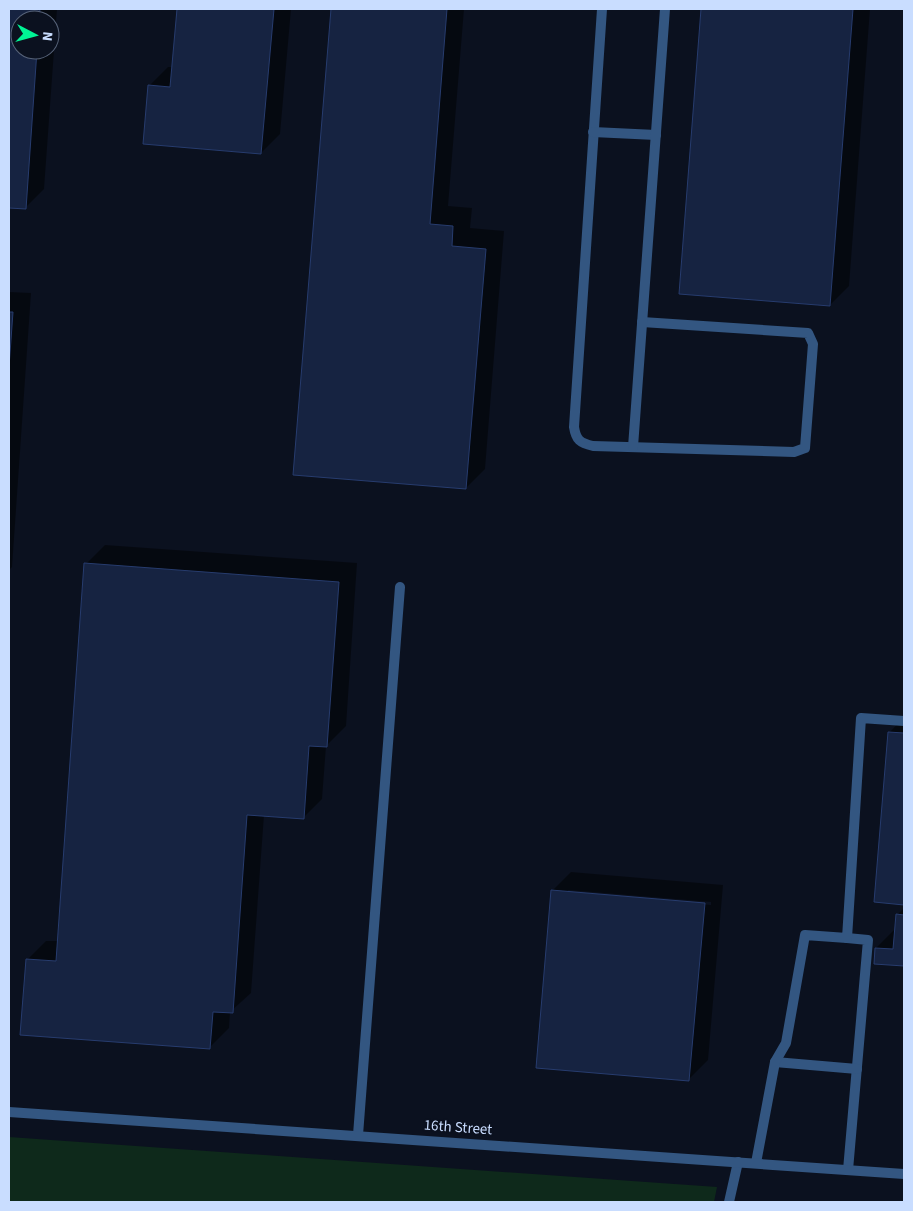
<svg xmlns="http://www.w3.org/2000/svg" width="913" height="1211" font-family="'Source Sans 3',sans-serif">
	<rect width="100%" height="100%" fill="#0b111f"/>
	<!-- green -->
	<path fill="#0e291b" d="M9,1137L717,1187L714,1202H9Z"/>
	<!-- shadow -->
	<g fill="#0007" fill-rule="evenodd">
		<path d="M9,9H57L44,189L25,208L9,207ZM20,20H50V50H20Z"/>
		<path d="M178,9H291L280,134L261,153L149,86L168,67H173Z"/>
		<path d="M333,9H464L448,206L472,208L470,228L504,231L485,469L466,488L295,474Z"/>
		<path d="M702,9H870L849,286L830,305L680,293Z"/>
		<path d="M9,292L31,293L12,567L9,570Z"/>
		<path d="M105,545L357,563L346,726L326,746L322,799L303,818L264,815L251,993L230,1012L229,1028L210,1047L27,960L46,941H58L86,564Z"/>
		<path d="M904,717V904L876,901L889,733Z"/>
		<path d="M571,872L723,885L708,1060L689,1079L552,891ZM568,890L711,902V905L568,893Z"/>
		<path d="M904,908V965L875,963L876,948L895,929L897,915Z"/>
	</g>
	<!-- building -->
	<g fill="#162341" stroke="#273c6e">
		<path d="M9,9H40L39,20H20V50H37L26,209L9,208Z"/>
		<path d="M177,9H274L261,154L143,144L148,85L170,87Z"/>
		<path d="M331,9H447L430,224L453,226L452,246L486,249L466,489L293,475Z"/>
		<path d="M701,9H853L830,306L679,294Z"/>
		<path d="M9,312H13L9,367Z"/>
		<path d="M84,563L339,582L327,747L309,746L304,819L247,815L233,1013L213,1012L210,1049L20,1035L26,959L56,961Z"/>
		<path d="M888,732L904,733V905L874,902Z"/>
		<path d="M551,890L705,903L689,1081L536,1068Z"/>
		<path d="M896,914L904,915V966L874,964L875,948L893,949Z"/>
	</g>
	<g fill="none" stroke-linecap="round" stroke-linejoin="round">
		<!-- service -->
		<g stroke="#335681" stroke-width="10">
			<path d="M602,9L574,427C576,440 580,443 593,446L794,452L805,448L813,344L808,333L642,322"/>
			<path d="M593,132L656,135"/>
			<path d="M633,447L665,9"/>
			<path d="M847,938L868,940L848,1170"/>
			<path d="M775,1062L857,1069"/>
			<path d="M358,1135L400,587"/>
			<path d="M756,1163L775,1062L786,1043L805,935L847,938L861,718L904,721"/>
		</g>
		<!-- minor -->
		<path stroke="#335681" stroke-width="10" d="M729,1202L738,1162"/>
		<!-- tertiary -->
		<path stroke="#335681" stroke-width="10" d="M9,1112L904,1174"/>
	</g>
	<g text-anchor="middle" stroke-width="4" stroke-linejoin="round" paint-order="stroke">
		<!-- street labels -->
		<g font-size="15" fill="#c9ddff" stroke="#0b111f">
			<text transform="translate(458 1127) rotate(4)" y="5">16th Street</text>
		</g>
	</g>
	<!-- border -->
	<rect width="913" height="1211" fill="none" stroke="#c9ddff" stroke-width="20"/>
	<!-- north arrow -->
	<g transform="translate(35 35) rotate(96)"><circle r="24" fill="#0b111f" stroke="#576379"/>
	<path d="M0-4L9 19L0 12L-9 19Z" fill="#00f495"/>
	<text y="-8" font-size="14" font-weight="bold" text-anchor="middle" fill="#c9ddff">N</text>
	</g>
</svg>
